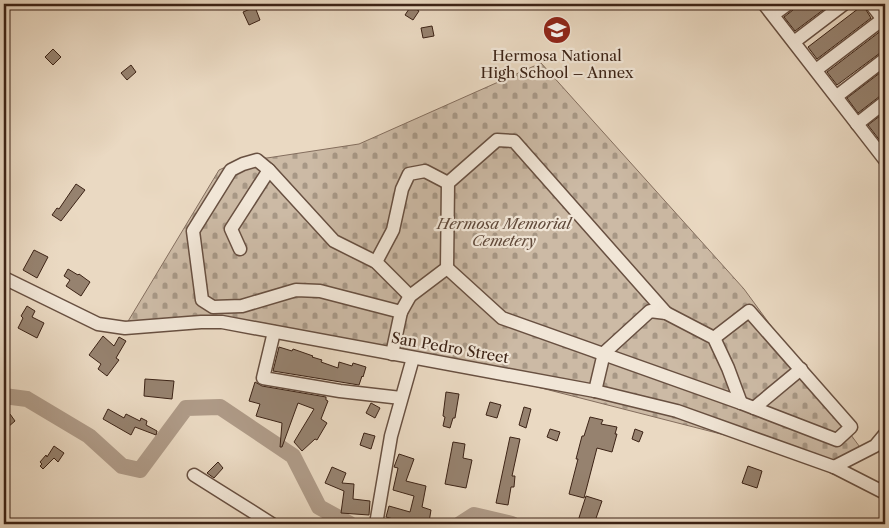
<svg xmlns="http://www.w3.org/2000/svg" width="889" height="528" font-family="'Libre Caslon Text',serif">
	<defs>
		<pattern id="cemetery-stones" width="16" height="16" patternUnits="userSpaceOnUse" patternTransform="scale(1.25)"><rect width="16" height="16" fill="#ccbaa5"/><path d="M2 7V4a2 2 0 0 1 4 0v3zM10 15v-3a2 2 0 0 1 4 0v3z" fill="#a79785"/></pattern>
	</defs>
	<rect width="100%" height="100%" fill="#ead9c2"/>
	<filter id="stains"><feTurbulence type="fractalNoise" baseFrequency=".004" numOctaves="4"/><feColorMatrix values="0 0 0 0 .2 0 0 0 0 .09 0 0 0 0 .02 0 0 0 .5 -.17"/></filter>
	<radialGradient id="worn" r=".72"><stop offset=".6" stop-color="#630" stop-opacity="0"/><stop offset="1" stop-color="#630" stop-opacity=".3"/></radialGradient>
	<!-- cemetery -->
	<path fill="url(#cemetery-stones)" stroke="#846e5e" d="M541,63L744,289L862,450L838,464L424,358L220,319L127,323L219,170L245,158H267L359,144Z"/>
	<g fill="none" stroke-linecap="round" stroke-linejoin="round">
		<!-- river -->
		<g stroke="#af9b88" stroke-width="16">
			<path d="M4,396L27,399L89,436L122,466L140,470L186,408L220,407L293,456L319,507L350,524"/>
			<path d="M460,524L474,515L512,524"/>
		</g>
	</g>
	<!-- building -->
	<g fill="#96826f" stroke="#3c2316">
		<path d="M796,4H831L795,31L784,17L793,10Z"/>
		<path d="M863,5L871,18L817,59L808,47Z"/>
		<path d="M411,6L419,11L413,20L405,15Z"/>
		<path d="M255,7L260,20L249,25L243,12Z"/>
		<path d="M432,26L434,36L423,38L421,28Z"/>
		<path d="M882,30H885V51L880,53L837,85L827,72Z"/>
		<path d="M53,49L61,57L53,65L45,57Z"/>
		<path d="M131,65L136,72L127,80L121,73Z"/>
		<path d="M885,69V94L880,96L858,113L847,98Z"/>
		<path d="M885,112V145L884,146L868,125Z"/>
		<path d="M76,184L85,190L61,221L52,215L57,208L59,209Z"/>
		<path d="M34,250L48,257L37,278L23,270Z"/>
		<path d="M68,269L78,275L79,274L90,282L81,296L66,286L70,280L64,276Z"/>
		<path d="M27,306L35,311L32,317L44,323L37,338L18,328L23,318L21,316Z"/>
		<path d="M103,336L114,346L119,337L126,341L116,358L119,360L107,376L98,369L101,364L89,355Z"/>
		<path d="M279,347L292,351L293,349L313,356L312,357L322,360L321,362L338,368L339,362L352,366L353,363L366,367L363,377L362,376L359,385L273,371Z"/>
		<path d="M145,379L174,381L172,399L144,396Z"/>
		<path d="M255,382L262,386L326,397V400L328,401L321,419L327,423L317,440L315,439L302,451L294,442L314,409L298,403L282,447H280L282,423L256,416L260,404L249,401Z"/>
		<path d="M446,392L459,394L455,418H453L450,428L443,426L445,417L443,416Z"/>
		<path d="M490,402L501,405L497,418L486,415Z"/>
		<path d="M371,403L380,408L375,418L366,413Z"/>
		<path d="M524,407L531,409L526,428L519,425Z"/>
		<path d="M108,409L124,418L126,414L140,421L141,418L147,421L146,425L157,431L156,435L135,427L131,435L103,419Z"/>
		<path d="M10,414L15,421L8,427L4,419Z"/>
		<path d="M590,417L603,420L601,424L617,427L615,434H617L612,452L597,448L584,498L569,494L578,459H576L582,436H584Z"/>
		<path d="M550,429L560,432L557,441L547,437Z"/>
		<path d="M635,429L643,432L639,442L632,439Z"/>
		<path d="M364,433L375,436L371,449L360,445Z"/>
		<path d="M510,437L520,439L512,476H515L514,487H511L508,505L496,503Z"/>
		<path d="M453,442L465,444L463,458L472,460L466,488L445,484Z"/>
		<path d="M54,446L64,453L58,462L54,458L43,469L40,466L42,464L40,462L46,455L47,457Z"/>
		<path d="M399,454L414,459L406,481L426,486L422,507L431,510L429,522L422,521L421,524H407L408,523L386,517L389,506L410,512L414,496L393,490L398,468L394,467Z"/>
		<path d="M218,462L223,468L214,478L207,473Z"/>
		<path d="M748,466L762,471L757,488L742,483Z"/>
		<path d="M332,467L346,473L342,483L354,484L353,499L370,501L369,515L341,513L344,491L325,483Z"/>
		<path d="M586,496L602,501L594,524H577Z"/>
	</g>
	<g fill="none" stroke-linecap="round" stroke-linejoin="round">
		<defs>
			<g id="minor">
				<path d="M764,4L885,160"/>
				<path d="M871,4L885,22"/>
				<path d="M773,15L788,4"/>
				<path d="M794,42L844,4"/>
				<path d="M816,70L883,19"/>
				<path d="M837,96L885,59"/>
				<path d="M857,124L885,102"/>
				<path d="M269,170L334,241L376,262L410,296"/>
				<path d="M240,249L231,229L269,170L257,160L243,164L231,170L193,231L202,300L213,307L242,306L296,290L320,291L401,312L392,354"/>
				<path d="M376,262L393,230L402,189L409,174L425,171L448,183"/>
				<path d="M447,268L502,318L741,403L837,440L851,427L749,311L714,338"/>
				<path d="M4,278L98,324L125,328L201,322H222L595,391L677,411L834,467L885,493"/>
				<path d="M401,312L410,296L447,268L448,183L497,140L514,141L666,313"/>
				<path d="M274,332L263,378L340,391L401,398"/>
				<path d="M595,391L604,353L650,311L666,313L714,338L728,368L741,403"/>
				<path d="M754,408L801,369"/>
				<path d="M834,467L875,446L885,434"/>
				<path d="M194,475L272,524"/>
				<path d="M376,524L391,436L413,358"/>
			</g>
		</defs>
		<!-- minor casing -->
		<use href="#minor" stroke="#685041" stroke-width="15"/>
		<!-- minor -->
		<use href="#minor" stroke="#f1e6d7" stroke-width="12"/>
	</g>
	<!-- icons -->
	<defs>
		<symbol id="school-disc" viewBox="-11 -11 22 22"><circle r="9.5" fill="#8f2418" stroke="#f1e6d7"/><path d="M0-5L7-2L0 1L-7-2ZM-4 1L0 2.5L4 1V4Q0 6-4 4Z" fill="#fff"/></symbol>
	</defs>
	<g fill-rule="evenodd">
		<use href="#school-disc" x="541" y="14" width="32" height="32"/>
	</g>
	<g text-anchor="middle" stroke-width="4.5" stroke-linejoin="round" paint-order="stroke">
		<!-- poi labels -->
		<g font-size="15" fill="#3c2316" stroke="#f1e6d7">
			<text x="557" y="61">Hermosa National<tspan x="557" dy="17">High School – Annex</tspan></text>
		</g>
		<!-- park labels -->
		<g font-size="15" font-style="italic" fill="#60493a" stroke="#f1e6d7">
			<text x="504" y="229">Hermosa Memorial<tspan x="504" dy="17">Cemetery</tspan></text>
		</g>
		<!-- street labels -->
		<g font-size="15" fill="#3c2316" stroke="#f1e6d7">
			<text transform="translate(450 348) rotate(10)" y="5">San Pedro Street</text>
		</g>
	</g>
	<!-- margin -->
	<rect width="889" height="528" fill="none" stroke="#ead9c2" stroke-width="20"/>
	<rect x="5" y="5" width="879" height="518" fill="none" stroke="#3c2316" stroke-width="2.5"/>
	<rect x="10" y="10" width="869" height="508" fill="none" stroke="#3c2316"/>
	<rect width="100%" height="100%" filter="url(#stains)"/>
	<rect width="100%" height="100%" fill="url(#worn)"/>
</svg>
